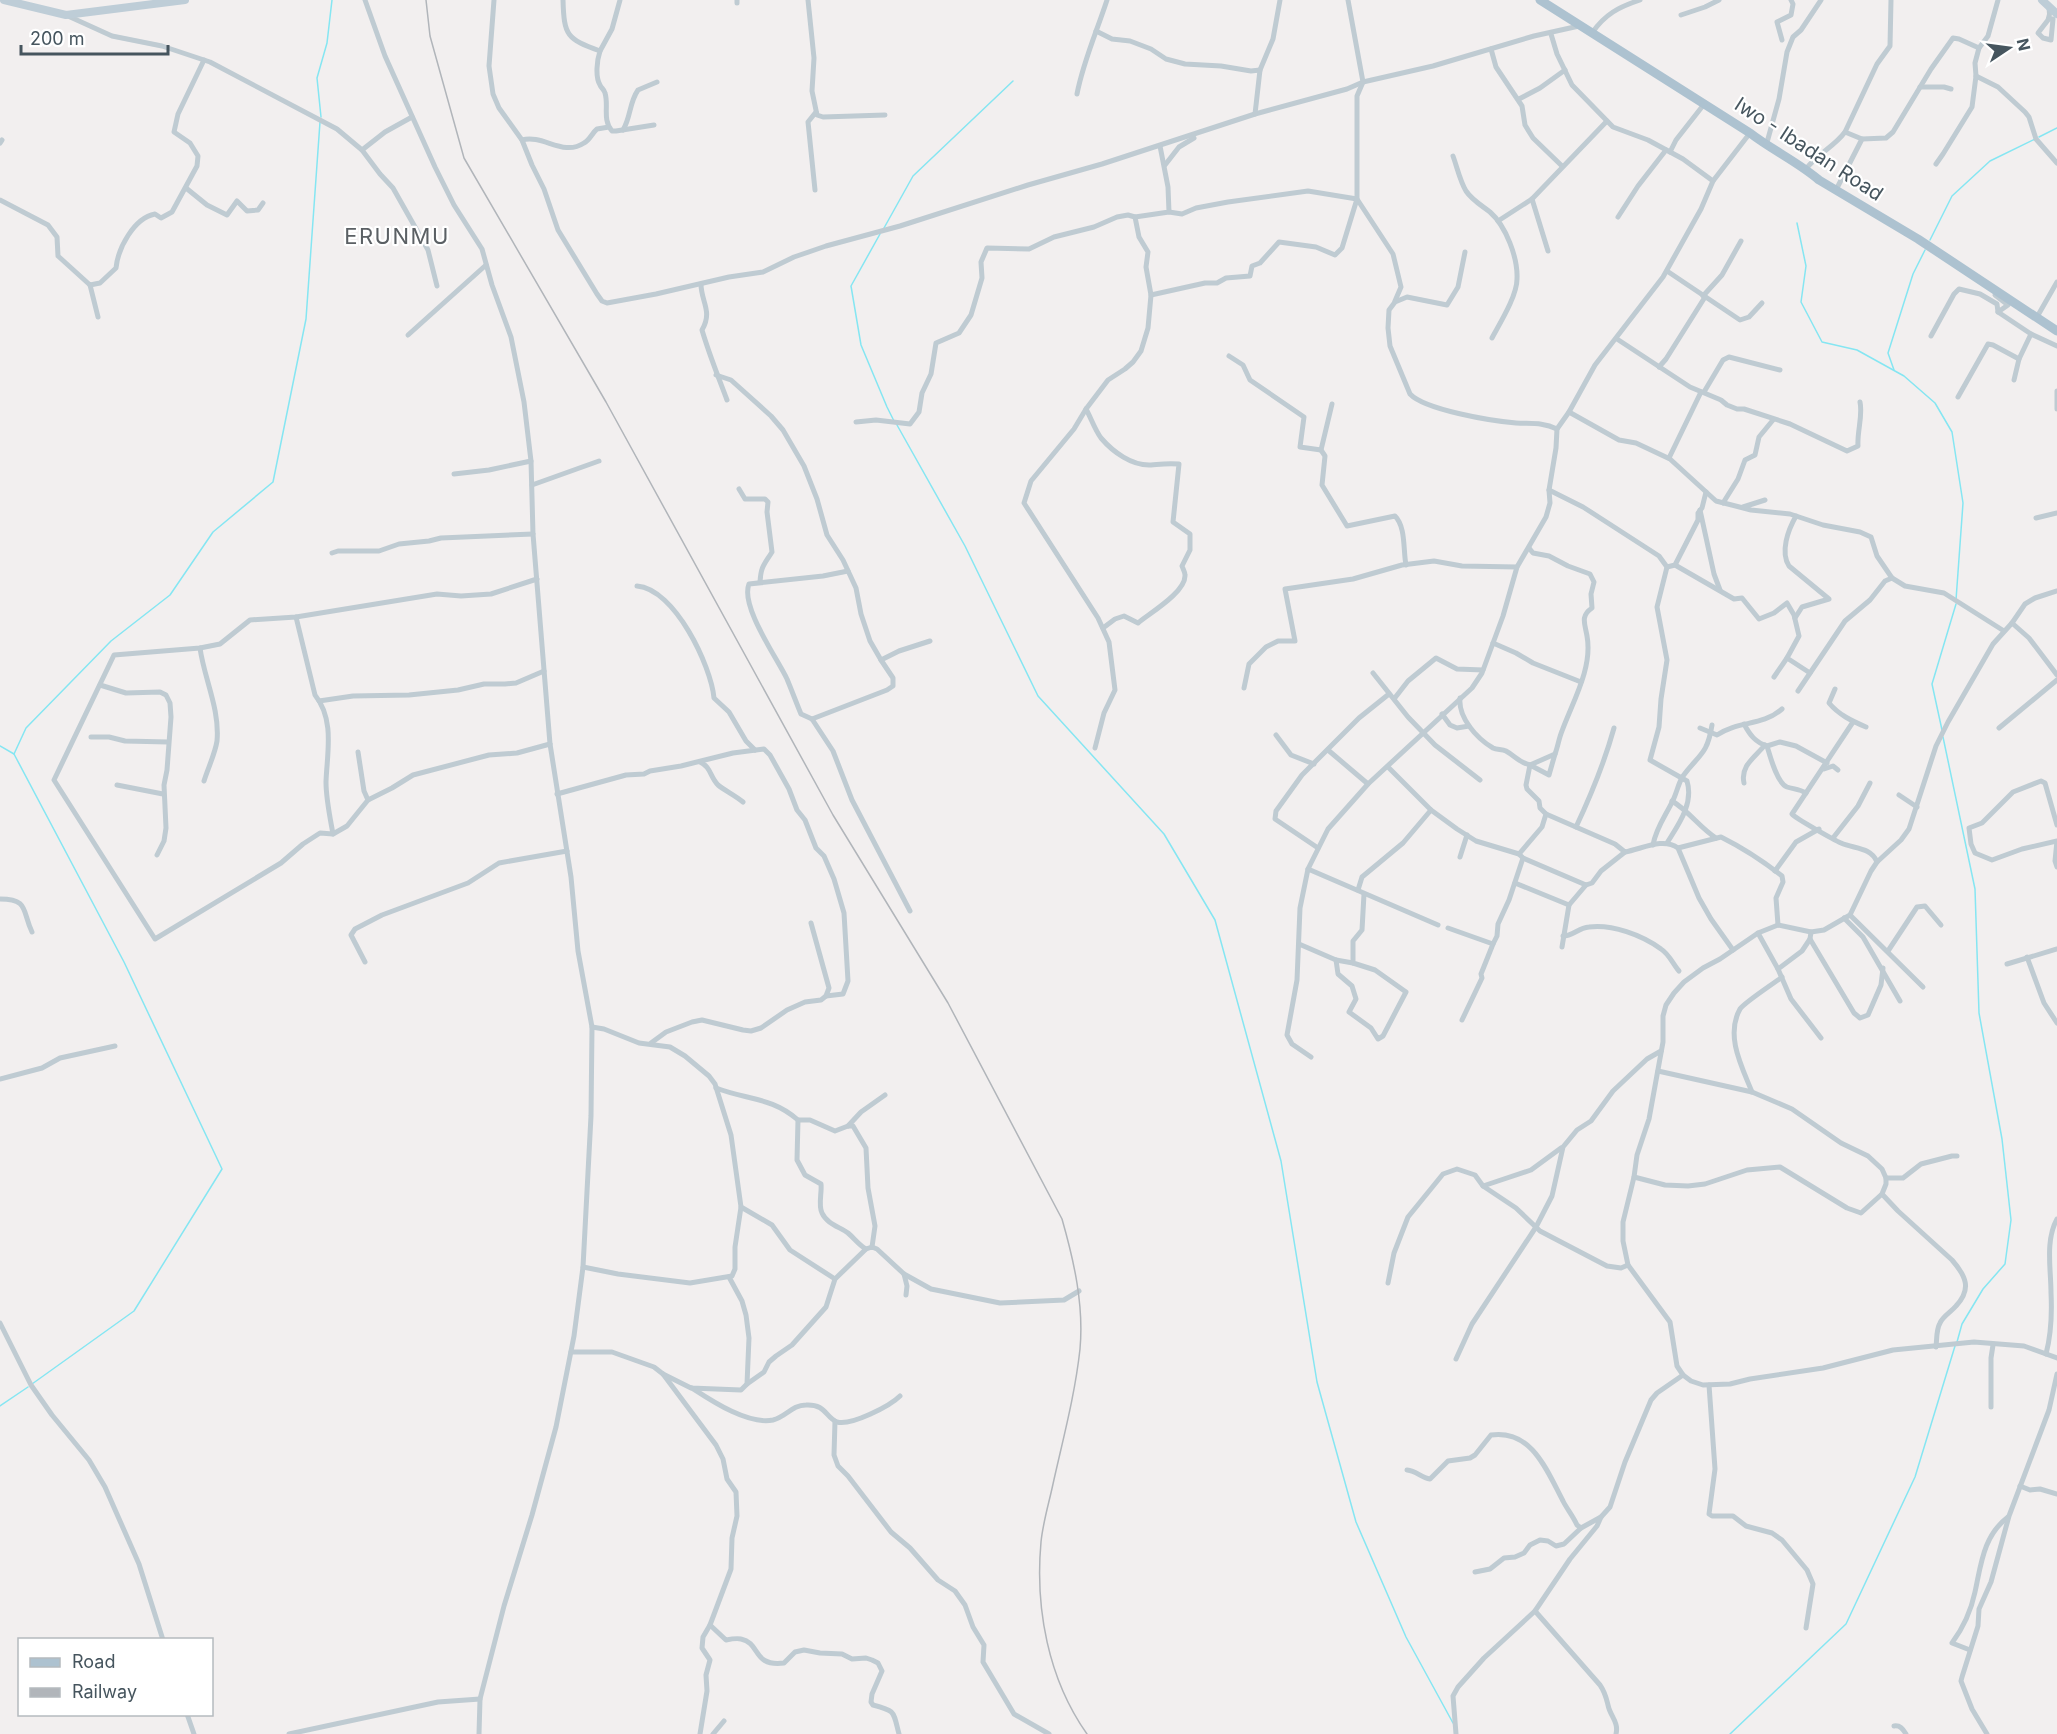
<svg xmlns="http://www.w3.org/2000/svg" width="2057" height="1734" font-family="Inter,sans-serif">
	<rect width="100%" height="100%" fill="#f2efef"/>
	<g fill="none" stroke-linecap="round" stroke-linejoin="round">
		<!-- stream -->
		<g stroke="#85e6f2" stroke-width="1.5">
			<path d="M321,117L317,78L327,43L332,0"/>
			<path d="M2039,137L2057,128"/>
			<path d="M1797,223L1806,266L1801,302L1822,342L1857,350L1904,376L1935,403L1952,432L1963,503L1956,600"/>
			<path d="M884,228L913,176L1013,81"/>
			<path d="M880,234L851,286L861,345L887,407L894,421"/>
			<path d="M1930,240L1952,196L1990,161L2035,139"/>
			<path d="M1894,370L1888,353L1913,274L1925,250"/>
			<path d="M897,425L965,546L1038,696L1164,834L1215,920L1281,1161L1317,1382L1356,1522L1406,1637L1453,1723"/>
			<path d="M1942,730L1932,684L1956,604"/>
			<path d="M1943,737L1975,889L1979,1013L2002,1139L2011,1220L2005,1264L1983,1289L1962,1324L1957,1342"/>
			<path d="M0,746L14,754L124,962L222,1169L134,1311L32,1384"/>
			<path d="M14,754L26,728L111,641L170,595L213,532L273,482L306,319L320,122"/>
			<path d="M0,1406L28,1387"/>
			<path d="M1730,1734L1846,1624L1915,1477L1955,1346"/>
		</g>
		<!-- street -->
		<g stroke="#bfcbd2" stroke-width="5">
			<path d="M365,0L385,56L435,167L454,205L482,249L492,285L511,337L524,402L531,461L533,534L550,744L571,877L578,951L592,1027L591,1116L583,1267L574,1336L556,1427L532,1515L504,1606L480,1699L479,1734"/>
			<path d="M494,0L489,66L493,94L499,108L522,140L532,165L544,189L558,230L597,294L602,301L607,303L656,294L729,277L763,272L794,257L826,246L900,226L1028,185L1102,164L1255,114L1347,89L1363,82L1433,66L1534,36L1579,26"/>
			<path d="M563,0C564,36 567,39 600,51C597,60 595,77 600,85C601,88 604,89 605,93C609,106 602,119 612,131H616L654,125"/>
			<path d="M737,0V3"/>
			<path d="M808,0L814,58L812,91L817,115L823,117L885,115"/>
			<path d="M1681,15L1705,7L1719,0"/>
			<path d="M68,16L112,36L162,46L210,62L337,129L362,150L380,174L393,188L428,250L437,286"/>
			<path d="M2049,19H2053L2051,40L2043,38L2038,33L2048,20C2050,15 2050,12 2049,8"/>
			<path d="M1096,31L1112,39L1130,41L1151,49L1166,59L1185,64L1221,66L1251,71L1260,70"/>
			<path d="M1592,33C1605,14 1619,7 1640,0"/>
			<path d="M1551,34L1557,54L1572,85L1613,127L1648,140L1683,159L1713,181"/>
			<path d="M1782,40L1777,22L1791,15L1793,4L1791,0"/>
			<path d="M1491,49L1496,67L1522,106L1525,125L1533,138L1562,166"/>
			<path d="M600,51L612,29L620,0"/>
			<path d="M1976,76L1998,87L2025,112L2029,117L2036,139L2057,163"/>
			<path d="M1920,87H1944L1951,89"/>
			<path d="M1077,94C1083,62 1097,31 1107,0"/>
			<path d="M1519,99L1540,88L1565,70"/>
			<path d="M1255,114L1260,70L1273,39L1280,0"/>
			<path d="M623,130C631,117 629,103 638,90L657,82"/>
			<path d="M1845,132L1862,139"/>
			<path d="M522,140C543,134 563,157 584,143C590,140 592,133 597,129L609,127"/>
			<path d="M0,143L2,140"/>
			<path d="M1766,146L1779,99L1787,52L1793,37L1801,30L1821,0"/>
			<path d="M362,150L385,132L412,117"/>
			<path d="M1670,152L1676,140L1705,103"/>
			<path d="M1453,156C1457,167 1460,181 1466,191C1472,200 1481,205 1490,212C1506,226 1518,258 1517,279C1517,296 1500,323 1492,338"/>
			<path d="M1936,164L1943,154L1972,107L1976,76L1975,63L1979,48L1988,36L1998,0"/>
			<path d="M1165,165L1179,147L1194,138"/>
			<path d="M1806,169C1817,154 1834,147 1845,132L1877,64L1890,46L1891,0"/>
			<path d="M186,188L207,205L227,215L237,201L247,211L258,210L263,203"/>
			<path d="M815,190L808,122L816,112"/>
			<path d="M1836,190L1862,139L1886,138L1893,132L1931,69L1953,38L1959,39L1979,48"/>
			<path d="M1532,199L1548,251"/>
			<path d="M0,200L48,225L57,237L58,256L90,285L100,283L116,268C118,248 134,218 155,214L161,218L172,212L197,166L198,156L190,143L174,132L178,114L204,60"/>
			<path d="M1169,212L1182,214L1196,208L1228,202L1308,191L1357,199L1393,254L1401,287L1395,301"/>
			<path d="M1618,217L1638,186L1666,150"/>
			<path d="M1498,221L1532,199L1607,121"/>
			<path d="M1465,252L1458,287L1447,305L1407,297L1395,302L1389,310L1388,328L1390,346L1410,394C1425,410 1492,421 1516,423C1531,424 1542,422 1557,429"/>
			<path d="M1667,271L1740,320L1749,317L1762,303"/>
			<path d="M701,284C701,302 713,311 702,330C709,354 718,376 727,400"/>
			<path d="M90,285L98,317"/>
			<path d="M1151,295L1205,283H1217L1226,278L1250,276L1252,266L1260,263L1279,242L1316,247L1335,255L1342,248L1357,199V96L1363,82L1348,0"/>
			<path d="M1703,296L1722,275L1741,241"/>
			<path d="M1998,312L2031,334L2057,346"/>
			<path d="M2037,317L2057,282"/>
			<path d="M408,335L486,265"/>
			<path d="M1931,336L1954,294L1959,289L1980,294L1997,304L1998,312L2008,305L1995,295"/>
			<path d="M1617,339L1690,387L1721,400L1727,405L1737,409H1744L1790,424L1847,451L1858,446C1857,431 1863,416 1860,402"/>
			<path d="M1229,356L1243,365L1250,380L1304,417L1300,447L1321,450"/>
			<path d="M1659,367L1666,359L1705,297"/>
			<path d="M716,375L731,380L771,416L783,430L804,466L817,499L827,535L843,560L856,588L861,614L870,641L881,660L899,651L930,641"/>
			<path d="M2014,380L2019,359L2031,334"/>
			<path d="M2057,391V409"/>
			<path d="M1704,392L1723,360L1729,357L1780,370"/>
			<path d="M1958,397L1988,344L1993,345L2019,359"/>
			<path d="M1332,404L1321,450L1325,456L1322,485L1347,526L1395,516C1406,527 1403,550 1406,565"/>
			<path d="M1086,409L1074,429L1031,481L1024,503L1098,618L1109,642L1115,690L1104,713L1095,748"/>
			<path d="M1569,412L1619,440L1636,443L1670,459L1716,501L1751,510L1790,514L1823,525L1860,532L1871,537L1877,556L1892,578L1885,581L1870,600L1845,621L1798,691"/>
			<path d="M856,422L876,420L910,424L919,412L922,393L931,374L936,343L959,333L971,315L982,278L981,262L987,248L1029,249L1054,237L1094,227L1117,217L1128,215L1135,217"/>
			<path d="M1669,458L1701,392"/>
			<path d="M454,474L489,470L531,461"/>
			<path d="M532,485L599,461"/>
			<path d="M739,489L745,499H765L768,502L767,512L772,552C764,565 761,566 760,582"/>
			<path d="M1549,490L1583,507L1659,556L1667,567L1657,607L1667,660L1661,699L1659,727L1650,760L1687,781C1694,804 1678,825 1667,843"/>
			<path d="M1723,503L1738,479L1745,460L1755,455L1759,437L1773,420"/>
			<path d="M1743,507L1765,500"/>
			<path d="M1700,510L1714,574L1720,590"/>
			<path d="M2036,518L2057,513"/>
			<path d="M1529,548L1533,553L1549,556L1568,566L1590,574L1594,582L1591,594L1592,608C1580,616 1585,624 1587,636C1593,668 1572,703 1562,731C1559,738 1558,746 1555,754L1530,765"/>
			<path d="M332,553L338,551H379L399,544L429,541L441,538L533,534"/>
			<path d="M1675,565L1734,599L1742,598L1759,619L1774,613L1787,603L1794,615L1799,636L1787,658L1810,673"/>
			<path d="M1667,567L1675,565L1698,520V513L1702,508L1706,492"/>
			<path d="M848,571L823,576L749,584C740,606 777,658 787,679C792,691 796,702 801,714L812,719L833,751L852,800L910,911"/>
			<path d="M1892,578L1905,586L1944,593L2004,631"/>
			<path d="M537,579L491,594L461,596L437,594L296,617L250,620L220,644L200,648L114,655L54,780L155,939L281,863L303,844L320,833L333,834L347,826L368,800L392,788L413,775L489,755L517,753L550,744"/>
			<path d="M637,586C675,589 711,666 714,698L729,712L746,741L755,750"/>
			<path d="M2057,591L2035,598L2025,604L2012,623L1993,644L1948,722L1936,746L1909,829L1901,840L1877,862L1871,871L1850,915L1824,930L1811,932L1778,925L1758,933L1720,959L1703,968L1684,982L1674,993L1666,1005L1663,1016V1042L1649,1119L1637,1155L1634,1177L1623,1222V1241L1628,1265L1670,1322L1677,1366L1683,1375L1691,1381L1703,1385L1730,1384L1750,1379L1823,1368L1893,1350L1974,1342L2024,1346L2057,1358"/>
			<path d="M296,617L315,695C335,720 327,753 326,782C326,799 330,817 333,834"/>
			<path d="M1795,618L1802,607L1829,599L1789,566C1780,552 1788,530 1796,516"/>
			<path d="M2012,623L2029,638L2057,675"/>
			<path d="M1103,628L1115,619L1124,616L1138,623C1150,613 1186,592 1185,575C1185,572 1183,569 1182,566L1190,550V534L1173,522L1179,464C1167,463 1162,464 1151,465C1132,466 1113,452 1101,438C1095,430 1091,418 1086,409L1108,380L1125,369L1133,362L1141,351L1148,328L1151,295L1146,267L1148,252L1139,237L1135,217L1169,212L1168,187L1160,146"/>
			<path d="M1493,643L1516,653L1533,663L1581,682"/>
			<path d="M200,648C204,678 220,709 217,741C215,754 208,768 204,781"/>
			<path d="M1373,673L1408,717L1435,745L1480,780"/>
			<path d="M1774,677L1787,658"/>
			<path d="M100,685L126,693L160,692L166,695L170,703L171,717L167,770L164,785L166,828L164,841L157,855"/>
			<path d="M1244,688L1249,664L1266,647L1278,641H1295L1285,589L1353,579L1402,565L1434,561L1462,566L1517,567"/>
			<path d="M1835,689L1829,703C1839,715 1852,721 1866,727"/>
			<path d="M1460,698C1458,717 1476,738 1493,748C1497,750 1502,749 1506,751C1515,756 1520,763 1530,765L1526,785L1527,789L1539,801L1540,808L1546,814L1615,844L1625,852C1642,849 1663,837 1678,848L1699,898L1711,919L1733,950"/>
			<path d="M1394,699L1408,681L1436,658L1457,669L1483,670"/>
			<path d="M319,701L353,696L409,695L458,690L484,684H505L516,683L544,671"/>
			<path d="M1442,714L1450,725L1457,728L1469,726L1468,725"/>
			<path d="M812,719L887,690L893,686V678L881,660"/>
			<path d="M1853,722L1792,814C1795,818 1834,840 1841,843C1854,849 1871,847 1877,862"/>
			<path d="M1744,724C1750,735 1755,742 1767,746L1780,742L1796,746L1827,763"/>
			<path d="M1700,728L1717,735C1739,720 1761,727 1782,709"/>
			<path d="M1999,728L2057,680"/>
			<path d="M1276,735L1291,755L1314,764"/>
			<path d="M91,737H109L125,741L168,742"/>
			<path d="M1767,746C1770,756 1777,783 1787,787C1793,789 1800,789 1806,793"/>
			<path d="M1328,750L1368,784"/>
			<path d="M358,752L364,791L368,800"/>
			<path d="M700,762C711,767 710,777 718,785C724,790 736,796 743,802"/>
			<path d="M1530,765L1549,775L1555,754"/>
			<path d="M1388,767L1431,810L1457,829L1476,841L1519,854L1523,858L1586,885L1592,883L1601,871L1625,852"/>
			<path d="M1824,769L1833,766L1838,770"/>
			<path d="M1744,783C1740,766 1755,757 1765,745"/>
			<path d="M117,785L163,794"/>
			<path d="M557,794L626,775L644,774L650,771L681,766L733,753L764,749L770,755L789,789L797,810L805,820L816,848L824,856L834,879L844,913L848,981L843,994L826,996"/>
			<path d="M1899,795L1917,807"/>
			<path d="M1672,801C1689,811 1700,828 1716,838"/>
			<path d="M2057,825L2045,783L2041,781L2013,792L1982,823L1969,828L1971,844L1975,853L1992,860L2022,849L2057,841L2055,861L2057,867"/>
			<path d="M1576,827C1592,793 1604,764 1614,728"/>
			<path d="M1833,838L1858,806L1870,783"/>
			<path d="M1653,845C1656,827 1667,814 1674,798C1677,791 1679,782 1683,776C1699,754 1707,756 1712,725"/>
			<path d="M1318,848L1275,819L1276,811L1302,775L1359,718L1389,694"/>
			<path d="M1678,848L1721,837C1743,848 1763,861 1782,876L1783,882L1776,898L1778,925"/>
			<path d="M1519,854L1542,827L1546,814"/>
			<path d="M1460,857L1467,835"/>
			<path d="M1308,869L1438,925"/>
			<path d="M1775,871L1796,842L1819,829"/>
			<path d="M1515,883L1569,905L1586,885"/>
			<path d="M1358,890L1362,877L1403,843L1431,810"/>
			<path d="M0,899C29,899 22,911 32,932"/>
			<path d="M1850,915L1923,987"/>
			<path d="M1844,918L1863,937L1900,1001"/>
			<path d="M1448,928L1493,944L1481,974L1482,978L1462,1020"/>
			<path d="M1811,932L1810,939L1854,1013L1860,1018L1868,1015L1881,985L1883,968"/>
			<path d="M1758,933L1778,969L1791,999L1821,1038"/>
			<path d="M1563,936C1573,936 1578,928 1589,927C1612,924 1642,935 1661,949C1669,954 1673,964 1679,971"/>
			<path d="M1299,944L1336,960L1353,963"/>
			<path d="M1493,944L1497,936L1498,924L1509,900L1523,858"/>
			<path d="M1562,947L1569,905"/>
			<path d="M1888,951L1917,907L1925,906L1941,925"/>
			<path d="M2027,957L2044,1003L2057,1023"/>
			<path d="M1336,960L1338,974L1352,986L1356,999L1349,1012L1371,1028L1378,1039L1383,1036L1406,992L1375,970L1353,963V941L1362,930L1364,894"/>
			<path d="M365,962L351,935L355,929L382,915L468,883L499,863L567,851"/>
			<path d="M2007,964L2057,949"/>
			<path d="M1778,969L1802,951L1810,939"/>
			<path d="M592,1027L604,1029L639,1043L670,1047L685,1056L709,1076L715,1084L731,1135L741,1207L772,1225L790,1250L835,1279"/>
			<path d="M651,1043L666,1032L692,1022L702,1020L743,1030L751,1031L761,1028L787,1010L805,1002L821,1000L826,996L829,988L811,923"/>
			<path d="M1311,1057L1292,1044L1287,1035L1297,980L1300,908L1308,869L1328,829L1368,784L1472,688L1482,673L1503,616L1517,567L1546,517L1550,503L1549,490L1556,448L1557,429L1569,412L1595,365L1663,277L1701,209L1713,181L1750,133"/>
			<path d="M0,1079L42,1068L60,1058L115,1046"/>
			<path d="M716,1088C747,1100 772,1097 798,1120H810L835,1131L848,1126H853L866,1148L868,1188L875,1226L872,1247"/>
			<path d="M1752,1092C1742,1067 1725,1036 1740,1009C1745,1002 1773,984 1782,977"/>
			<path d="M798,1120L797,1160L805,1175L821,1184C822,1193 818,1205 822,1213C827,1224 840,1227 848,1233C855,1239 859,1245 866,1249"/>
			<path d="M848,1126L861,1112L885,1095"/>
			<path d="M1634,1177L1665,1185L1688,1186L1705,1184L1747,1170L1780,1167L1847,1208L1861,1213L1882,1194L1886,1184V1178L1882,1169L1868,1156L1841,1143L1792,1109L1752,1092L1658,1071"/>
			<path d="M1886,1178H1903L1921,1164L1952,1156H1957"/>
			<path d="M1483,1186L1531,1170L1561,1148"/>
			<path d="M1882,1194L1898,1211L1952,1260C1966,1276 1972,1289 1956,1306C1951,1312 1943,1316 1940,1323C1936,1330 1937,1339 1936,1347"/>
			<path d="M583,1267L618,1274L690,1283L732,1276L735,1269V1247L741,1207"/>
			<path d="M904,1274L907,1286L906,1295"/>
			<path d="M1388,1283L1394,1253L1408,1217L1443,1174L1457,1169L1475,1175L1483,1186L1516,1208L1540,1231L1607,1266L1621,1268L1628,1265"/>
			<path d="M0,1323L31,1385L52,1415L89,1460L105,1487L139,1564L163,1640"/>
			<path d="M571,1352H612L654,1367L663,1374L691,1388L741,1390L747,1384L749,1338L746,1315L742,1301L729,1277"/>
			<path d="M2046,1354C2051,1335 2052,1313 2051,1293C2051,1269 2045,1241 2057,1219"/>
			<path d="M1456,1359L1472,1324L1536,1227L1552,1196L1563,1147L1577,1130L1591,1121L1613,1091L1647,1059L1661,1051"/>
			<path d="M663,1374L716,1445L723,1459L727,1479L736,1492L737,1516L732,1538L731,1569L710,1625L703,1637L702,1648L710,1660L706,1675L707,1691L700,1734"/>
			<path d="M747,1384L764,1372L769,1362L776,1356L792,1345L826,1307L835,1279L866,1249L872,1247L877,1249L904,1274L931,1289L1000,1303L1064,1300L1079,1291"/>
			<path d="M1709,1385L1715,1469L1709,1514L1712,1516H1733L1746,1526L1772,1533L1782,1540L1807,1570L1813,1584L1806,1628"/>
			<path d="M692,1388C712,1401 748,1425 773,1420C786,1417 792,1405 806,1405C826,1404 825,1417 837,1422C851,1426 890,1406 900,1396"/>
			<path d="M1991,1407V1358L1993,1345"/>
			<path d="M835,1421L834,1455L838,1466L848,1476L891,1532L910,1548L938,1580L955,1591L965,1605L973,1627L984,1645L983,1662L1014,1714L1049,1734"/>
			<path d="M1407,1470C1417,1471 1421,1478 1430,1479L1448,1461L1470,1458L1475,1455L1491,1435C1532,1429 1547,1471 1563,1501C1567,1509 1573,1516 1577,1525L1581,1528L1601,1517"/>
			<path d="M2020,1486L2030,1490L2040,1489L2057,1494"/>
			<path d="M1475,1572L1490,1569L1504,1558L1515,1557L1524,1553L1530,1545L1540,1540L1548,1541L1556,1546L1564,1544L1581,1528"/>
			<path d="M1535,1611L1600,1685C1605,1692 1606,1697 1608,1705C1610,1716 1619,1722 1616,1734"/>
			<path d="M710,1625L726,1640C731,1639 737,1638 741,1639C761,1643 752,1667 784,1663L795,1652L804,1650L820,1653L842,1654L852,1659L866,1658L872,1660L878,1663L882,1671L872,1694L871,1702L873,1705C896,1711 893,1711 899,1734"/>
			<path d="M1970,1650L1952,1643C1963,1628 1971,1611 1975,1592C1981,1565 1983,1536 2008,1517"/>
			<path d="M187,1714L194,1734"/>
			<path d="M1894,1726C1900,1725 1903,1729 1906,1734"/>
			<path d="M289,1734L438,1702L480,1699"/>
			<path d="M713,1734L724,1721"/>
			<path d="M1456,1734L1453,1696L1458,1687L1484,1658L1535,1611L1570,1559L1597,1526L1601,1517L1610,1507L1625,1462L1651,1400L1657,1393L1683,1375"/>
			<path d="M1987,1734L1972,1709L1961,1681L1962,1677L1978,1626L1979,1609L1991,1582L2009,1516L2049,1410L2057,1374"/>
		</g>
		<!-- secondary -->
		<g stroke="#becdd7" stroke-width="8">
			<path d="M4,0L66,15L185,0"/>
			<path d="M2042,0L2057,14"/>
		</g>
		<!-- primary -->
		<path stroke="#adc2d0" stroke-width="9" d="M1540,0L1750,133C1772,150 1798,162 1819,180L1918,239L2057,331"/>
		<!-- rail -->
		<path stroke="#b1b5ba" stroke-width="1.5" d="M426,0L430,36L464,158L606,402L833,815L948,1003L1062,1219C1074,1261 1084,1305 1080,1349C1075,1395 1063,1439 1053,1484C1049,1503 1043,1522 1041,1542C1035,1608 1048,1679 1087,1734"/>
	</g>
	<g text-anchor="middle" stroke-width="4.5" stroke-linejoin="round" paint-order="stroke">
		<!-- street labels -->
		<g font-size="20" fill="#46555e" stroke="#fff">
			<text transform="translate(1809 149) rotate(33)" y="7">Iwo - Ibadan Road</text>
		</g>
		<!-- quarter labels -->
		<g font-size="22" letter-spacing="1.5" fill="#5b6064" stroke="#fff">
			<text x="397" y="244">ERUNMU</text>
		</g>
	</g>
	<!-- legend -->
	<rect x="18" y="1638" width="195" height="78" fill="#ffffff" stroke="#b5bbbf" stroke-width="1.5"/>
	<rect x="30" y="1658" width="30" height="9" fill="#adc2d0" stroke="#b5bbbf" stroke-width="1.5"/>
	<text x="72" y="1668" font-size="18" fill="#46555e">Road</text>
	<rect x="30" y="1688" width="30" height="9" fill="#b1b5ba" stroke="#b5bbbf" stroke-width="1.5"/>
	<text x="72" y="1698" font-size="18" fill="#46555e">Railway</text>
	<!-- north arrow -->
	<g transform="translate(2009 48) rotate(77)" stroke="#ffffff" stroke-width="4.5" paint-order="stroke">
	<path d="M0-4.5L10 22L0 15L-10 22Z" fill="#46555e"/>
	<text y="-9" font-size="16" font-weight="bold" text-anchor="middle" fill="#46555e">N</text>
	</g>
	<!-- scale -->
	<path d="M21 45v9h147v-9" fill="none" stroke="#46555e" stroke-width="3"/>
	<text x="30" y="45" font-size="18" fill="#46555e" stroke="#ffffff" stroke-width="4.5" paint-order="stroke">200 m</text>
</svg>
